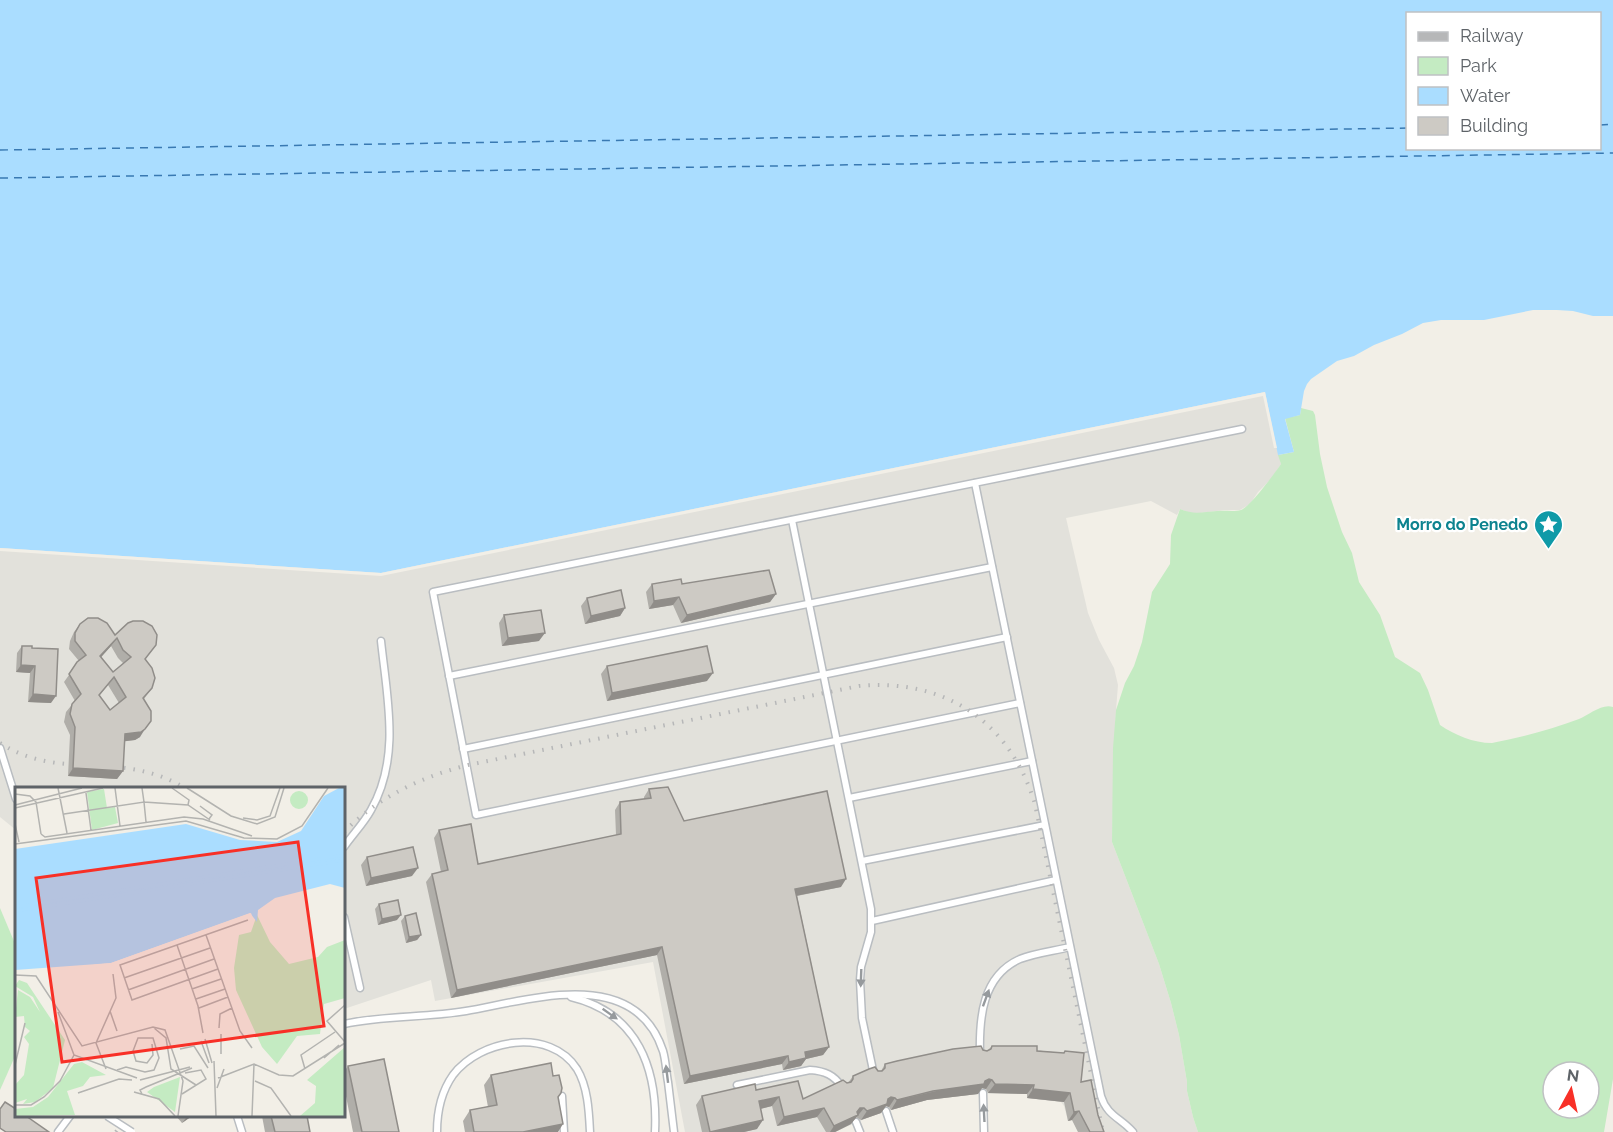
<svg xmlns="http://www.w3.org/2000/svg" width="1613" height="1132" font-family="Raleway,sans-serif">
	<rect width="100%" height="100%" fill="#f2efe7"/>
	<!-- industrial -->
	<path fill="#e2e1db" d="M1265,392L1281,464L1272,478L1258,492L1250,504L1240,510H1224L1192,514L1180,509L1177,515L1151,501L1066,518L1088,613L1099,640L1114,668L1118,685L1116,710L1112,842L1159,964L1171,1003L1179,1035L1187,1082V1091L1193,1117L1198,1132H1078L1072,1120L1068,1121L1064,1106L1061,1102L1027,1098V1094L1002,1093L977,1094L927,1100L876,1114L835,1132H685L653,962L435,1001L431,980L344,1009V788H16V830L0,817V548L381,573Z"/>
	<!-- green -->
	<g fill="#c4ebc2" fill-rule="evenodd">
		<path d="M1301,408L1313,411L1315,415L1320,454L1327,487L1342,532L1352,553L1359,582L1380,615L1395,657L1420,673L1428,690L1440,725C1455,735 1473,743 1492,743C1498,742 1505,740 1511,739C1534,734 1557,727 1579,719C1589,715 1602,703 1613,707V1079L1604,1132H1198L1193,1117L1187,1091V1082L1179,1035L1171,1003L1159,964L1112,842L1113,748L1116,710L1125,683L1134,666L1142,642L1152,592L1170,564L1171,535L1180,509C1194,515 1202,512 1217,511C1224,510 1234,512 1241,510C1250,507 1275,473 1281,464L1278,455L1294,452L1285,418L1300,415ZM1553,1072H1589V1108H1553Z"/>
		<path d="M0,908L16,946V1054L0,1090Z"/>
	</g>
	<!-- water -->
	<path fill="#adf" fill-rule="evenodd" d="M0,0H1613V316H1593L1573,311L1557,310H1533L1484,320H1441L1423,323L1402,334L1374,345L1354,356L1337,361L1311,379L1307,384L1304,391L1300,415L1285,419L1294,452L1278,455L1265,392L381,573L0,548ZM1408,14H1600V148H1408Z"/>
	<!-- pier -->
	<path fill="#f2efe7" d="M1265,392L1277,448H1274L1263,396L381,576L0,551V548L381,573Z"/>
	<g fill="none" stroke-linecap="round" stroke-linejoin="round">
		<!-- ferry -->
		<g stroke="#3979b2" stroke-width="1.5" stroke-dasharray="8 6" stroke-linecap="butt">
			<path d="M1600,125L1613,124"/>
			<path d="M0,150L1408,128"/>
			<path d="M0,178L1613,153"/>
		</g>
		<defs>
			<g id="lane">
				<path d="M975,483L1101,1096C1107,1116 1121,1118 1133,1132"/>
				<path d="M792,520L871,909V932L861,967L860,980L862,1018L874,1075"/>
				<path d="M449,676L992,567"/>
				<path d="M1020,703L476,815L433,592L1242,429"/>
				<path d="M0,748L16,799"/>
				<path d="M463,749L1007,637"/>
				<path d="M849,798L1032,761"/>
				<path d="M344,847C353,834 364,823 371,810C401,757 387,698 381,641"/>
				<path d="M862,861L1045,825"/>
				<path d="M344,917L360,988"/>
				<path d="M872,921L1056,880"/>
				<path d="M571,997C638,1013 658,1069 655,1132"/>
				<path d="M344,1024C384,1015 425,1018 466,1011C530,1000 635,965 663,1051C666,1061 666,1072 668,1082C670,1099 672,1115 674,1132"/>
				<path d="M980,1055C979,1018 982,976 1020,959C1035,953 1054,951 1070,947"/>
				<path d="M737,1085L810,1070C825,1071 834,1075 842,1087"/>
				<path d="M983,1093L984,1132"/>
				<path d="M562,1096L564,1132"/>
				<path d="M886,1111L893,1132"/>
				<path d="M237,1116L242,1132"/>
				<path d="M856,1122L860,1132"/>
				<path d="M58,1132L70,1116"/>
				<path d="M437,1132C437,1112 441,1092 453,1075C480,1039 550,1027 577,1069C588,1087 589,1112 590,1132"/>
			</g>
		</defs>
		<!-- lane casing -->
		<use href="#lane" stroke="#b9bdc1" stroke-width="9"/>
		<!-- lane -->
		<use href="#lane" stroke="#fff" stroke-width="6"/>
		<!-- rail -->
		<g stroke="#b6b7b8" stroke-width="4" stroke-dasharray="1.5 8" stroke-linecap="butt">
			<path d="M0,743C26,760 54,764 84,765"/>
			<path d="M105,766C135,768 160,773 185,788"/>
			<path d="M344,832C378,797 421,777 468,765L859,686C944,678 1010,721 1035,804L1103,1132"/>
			<path d="M116,1132L128,1116"/>
		</g>
		<defs>
			<path id="lane-bridge" d="M107,1116L132,1132"/>
		</defs>
		<!-- lane-bridge casing -->
		<use href="#lane-bridge" stroke="#b9bdc1" stroke-width="9" stroke-linecap="butt"/>
		<!-- lane-bridge -->
		<use href="#lane-bridge" stroke="#fff" stroke-width="6"/>
	</g>
	<!-- wall -->
	<g fill="#b0aea9" fill-rule="evenodd">
		<path d="M652,584H682L776,594L770,602L681,623L673,605L649,609L646,592Z"/>
		<path d="M587,598L625,608L620,616L585,624L581,606Z"/>
		<path d="M504,615L539,641L502,646L499,623Z"/>
		<path d="M80,624L115,635L146,659L152,688L144,699L140,737L135,740L124,741L123,771L117,779L68,776L70,735L64,722L66,712L75,701L64,682L79,661L69,649L70,641L74,632ZM111,646L118,658L124,664L113,672L101,657ZM108,685L119,703L110,710L99,696Z"/>
		<path d="M22,646L32,648L51,703L28,702L30,673L16,672L17,653Z"/>
		<path d="M607,666L707,681L607,701L601,674Z"/>
		<path d="M649,789L684,821L841,887L797,896L829,1047L823,1055L806,1059L801,1066L783,1070L782,1064L684,1084L657,955L451,998L426,882L432,874L441,872L434,838L439,830L478,864L616,835L615,810L620,802L644,799V797Z"/>
		<path d="M367,857L412,876L366,886L361,865Z"/>
		<path d="M379,904L397,920L378,925L375,909Z"/>
		<path d="M405,916L421,935L417,940L406,943L401,921Z"/>
		<path d="M992,1046L1063,1053L1065,1051L1098,1115L1104,1132H1078L1072,1120L1068,1121L1064,1102L1027,1098V1094L988,1093L986,1089L982,1088L978,1094L927,1100L891,1110L889,1107L886,1106L881,1113L861,1120L856,1117L851,1124L835,1132H826L817,1117L777,1126L772,1106L760,1109L757,1129L744,1132H702L696,1105L702,1096L756,1090L803,1099L848,1083L853,1076L881,1071L885,1064L983,1050L987,1051Z"/>
		<path d="M348,1066L399,1132H353L344,1086V1072Z"/>
		<path d="M491,1075L553,1076L561,1093L558,1098V1132H465L463,1121L470,1110L488,1107L484,1085Z"/>
		<path d="M176,1116H192L182,1123Z"/>
		<path d="M262,1116H307L310,1132H265Z"/>
	</g>
	<!-- shaded-wall -->
	<g fill="#908d89">
		<path d="M776,594L770,602L681,623L687,615Z"/>
		<path d="M679,597L673,605L649,609L654,601Z"/>
		<path d="M625,608L620,616L585,624L591,616Z"/>
		<path d="M545,633L539,641L502,646L508,638Z"/>
		<path d="M117,638L111,646L95,664L100,656Z"/>
		<path d="M21,665L35,666L30,673L16,672Z"/>
		<path d="M713,673L707,681L607,701L612,693Z"/>
		<path d="M33,694L56,696L51,703L28,702Z"/>
		<path d="M145,729L140,737L135,740L119,742L125,734Z"/>
		<path d="M73,768L123,771L117,779L68,776Z"/>
		<path d="M418,868L412,876L366,886L371,878Z"/>
		<path d="M846,879L841,887L790,897L795,889Z"/>
		<path d="M401,915L397,920L378,925L382,919Z"/>
		<path d="M421,935L417,940L406,943L409,937Z"/>
		<path d="M662,947L657,955L451,998L457,990Z"/>
		<path d="M829,1047L823,1055L806,1059L801,1066L783,1070L789,1062L805,1052Z"/>
		<path d="M788,1056L782,1064L684,1084L690,1076Z"/>
		<path d="M989,1079L992,1080L986,1089L982,1088L978,1094L927,1100L891,1110L897,1100Z"/>
		<path d="M995,1084L1034,1085L1027,1094L988,1093Z"/>
		<path d="M1033,1089L1070,1093L1064,1102L1027,1098Z"/>
		<path d="M779,1097L772,1106L752,1111L759,1101Z"/>
		<path d="M891,1097L895,1098L889,1107L886,1106L881,1113L861,1120L867,1111Z"/>
		<path d="M824,1108L817,1117L777,1126L784,1117Z"/>
		<path d="M860,1108H864L851,1124L835,1132H830L834,1126Z"/>
		<path d="M1079,1111L1072,1120L1068,1121L1074,1112Z"/>
		<path d="M189,1116H192L182,1123L186,1118Z"/>
		<path d="M763,1120L757,1129L744,1132H710Z"/>
		<path d="M563,1124L558,1132H523Z"/>
	</g>
	<!-- building -->
	<g fill="#cdcac4" stroke="#908d89" stroke-width="1.5" fill-rule="evenodd">
		<path d="M769,570L776,594L687,615L679,597L654,601L652,584L681,579L682,584Z"/>
		<path d="M621,590L625,608L591,616L587,598Z"/>
		<path d="M541,610L545,633L508,638L504,615Z"/>
		<path d="M88,618H98L107,623L115,635L128,623L133,621H143L152,626L157,635L156,645L145,659L152,668L155,678L152,688L143,698L151,711V721L145,729L141,732L125,734L123,771L73,768L75,727L70,714L72,704L81,694L69,674L77,662L86,655L75,641V633L80,624ZM117,638L123,650L131,657L113,672L100,656ZM114,677L126,697L110,710L99,695Z"/>
		<path d="M22,646H32V648L58,649L56,696L33,694L35,666L21,665Z"/>
		<path d="M707,646L713,673L612,693L607,666Z"/>
		<path d="M668,787L684,821L827,791L846,879L795,889L829,1047L805,1052L806,1058L789,1062L788,1056L690,1076L662,947L457,990L432,874L448,870L439,830L471,824L478,864L621,834L620,802L651,798L649,789Z"/>
		<path d="M413,847L418,868L371,878L367,857Z"/>
		<path d="M398,900L401,915L382,919L379,904Z"/>
		<path d="M416,913L421,935L409,937L405,916Z"/>
		<path d="M981,1046L983,1050L987,1051L991,1049L992,1046H1037V1051L1064,1053L1065,1051L1084,1053L1081,1082L1091,1080L1098,1115L1104,1132H1090L1079,1111L1074,1112L1070,1093L1033,1089L1034,1085L995,1084L992,1080L989,1079L985,1081L984,1084L933,1091L897,1100L895,1098L891,1097L888,1099L887,1104L867,1111L864,1108H860L857,1112L858,1115L834,1126L824,1108L784,1117L779,1097L759,1101L763,1120L710,1132L702,1096L755,1084L756,1090L798,1081L803,1099L843,1080L847,1083L851,1082L853,1079V1076L869,1069L875,1067L878,1071H882L885,1068V1064L897,1061L953,1049Z"/>
		<path d="M384,1059L399,1132H362L348,1066Z"/>
		<path d="M551,1063L553,1076L559,1075L562,1088L561,1093L558,1097L563,1124L523,1132H474L470,1110L497,1105L491,1075Z"/>
		<path d="M5,1102L16,1109V1116H26L49,1132H6L0,1128V1109Z"/>
		<path d="M271,1116H307L310,1132H275Z"/>
	</g>
	<!-- one-way arrows -->
	<defs><path id="oneway-solid" d="M-6-.8H1V-3.2L6.5 0L1 3.2V.8H-6Z" transform="scale(1.5)"/></defs>
	<g fill="#969a9d">
		<use href="#oneway-solid" transform="translate(861 978) rotate(92)"/>
		<use href="#oneway-solid" transform="translate(986 998) rotate(-70)"/>
		<use href="#oneway-solid" transform="translate(610 1014) rotate(35)"/>
		<use href="#oneway-solid" transform="translate(667 1074) rotate(-97)"/>
		<use href="#oneway-solid" transform="translate(984 1113) rotate(-93)"/>
	</g>
	<!-- icons -->
	<defs>
		<symbol id="sight-pin" viewBox="-11 -11 22 30"><path d="M0 17L-7.5 6A9.5 9.5 0 1 1 7.5 6Z" fill="#0f9aa8" stroke="#fff"/><path d="M0-6L1.8-2.2L6-1.7L2.9 1.2L3.7 5.4L0 3.3L-3.7 5.4L-2.9 1.2L-6-1.7L-1.8-2.2Z" fill="#fff"/></symbol>
	</defs>
	<g fill-rule="evenodd">
		<use href="#sight-pin" x="1532" y="508" width="33" height="45"/>
	</g>
	<g text-anchor="middle" stroke-width="4.5" stroke-linejoin="round" paint-order="stroke">
		<!-- culture labels -->
		<g font-size="16" font-weight="bold" fill="#0d838f" stroke="#fff" text-anchor="end">
			<text x="1528" y="530">Morro do Penedo</text>
		</g>
	</g>
	<!-- overview -->
	<g transform="translate(15 787)">
		<rect width="330" height="330" fill="#f2efe7"/>
		<path d="M89,2L92,21L100,20L103,36L77,43L72,5ZM275 13a9 9 0 1 1 18 0a9 9 0 1 1-18 0ZM242,128L255,155L274,177L303,170L312,160L330,153V211L309,217L305,247L282,249L262,277L247,260L221,203L219,181L224,148L236,145ZM4,193L12,196L50,253L38,301L20,315L8,317L12,312L0,316V298L9,288L14,257L9,250L15,244L10,240L9,229L0,230L3,203L15,210L25,225L18,210L0,199ZM330,260V329H285L300,316L301,299L292,293ZM67,275L91,288L75,290L68,299L52,304L60,328L0,329V322L18,320L33,310L59,277ZM165,290L160,325L132,305L139,300Z" fill="#c4ebc2"/>
		<path d="M324,1H330V101L315,97L260,111L243,123L242,135L235,126L96,176L0,183V62L171,37L225,53L262,55L286,44L309,9Z" fill="#adf"/>
		<path d="M236,126L239,135L234,130L97,179L0,186L96,176Z" fill="#f2efe7"/>
		<path fill="none" stroke="#adf" stroke-width="3" d="M0,120L330,68M0,124L330,73"/>
		<path fill="none" stroke="#b3b3b0" stroke-width="1.5" d="M43,1L52,46M100,1L105,39M127,1L129,15L173,18L195,33M157,1L174,13L173,18M172,1L216,29L242,37L260,30L269,1M71,6L76,43M0,7L15,9L21,15L26,47M0,18L67,1M185,19L197,28L194,32M0,21L88,1M49,27L129,15L131,35M228,31L242,33L255,29L265,1M0,37L4,55M26,47L30,50L169,30L188,32L237,49M0,57L171,34L229,51L262,52L287,39L313,1M191,148L225,244L237,261M162,158L183,219L188,246M203,182L117,213L105,178L233,133M0,188L21,189L67,259L138,240L150,243L168,294L163,329M109,191L195,161M177,202L206,192M113,203L199,172M181,212L210,202M330,218L312,234L330,255M184,221L213,210M95,224L102,244M43,225L59,268L122,291M139,241L151,251L156,282L181,298M204,241L205,227L217,221M206,247V267M190,252L197,276M186,254L194,276M165,262L179,259L193,281M309,271L324,258M199,274L201,329M0,278L10,236M91,282L81,256L101,211L98,187M290,282L286,268L320,245M102,283L111,280L130,285L139,283L144,271L138,251H123L118,264L121,274L132,276L138,268L137,257M203,291L239,277L264,288L278,289L330,256M125,293L175,280M240,294L256,301L276,329M202,301L209,282M119,305L144,312L160,329M63,306L104,292L117,293M127,307L125,303L131,300L177,281M167,307L191,292L186,283L170,286M0,318H16L29,310L45,294L59,268M237,329L239,277"/>
		<path fill="#f83027" fill-opacity="0.15" stroke="#f83027" stroke-width="3" d="M283,55L309,239L47,275L21,91Z"/>
		<rect width="330" height="330" fill="none" stroke="#5e6368" stroke-width="3"/>
	</g>
	<!-- legend -->
	<rect x="1406" y="12" width="195" height="138" fill="#ffffff" stroke="#bfc1c3" stroke-width="1.5"/>
	<rect x="1418" y="32" width="30" height="9" fill="#b6b7b8" stroke="#bfc1c3" stroke-width="1.5"/>
	<text x="1460" y="42" font-size="18" fill="#5e6368">Railway</text>
	<rect x="1418" y="57" width="30" height="18" fill="#c4ebc2" stroke="#bfc1c3" stroke-width="1.5"/>
	<text x="1460" y="72" font-size="18" fill="#5e6368">Park</text>
	<rect x="1418" y="87" width="30" height="18" fill="#aaddff" stroke="#bfc1c3" stroke-width="1.5"/>
	<text x="1460" y="102" font-size="18" fill="#5e6368">Water</text>
	<rect x="1418" y="117" width="30" height="18" fill="#cdcac4" stroke="#bfc1c3" stroke-width="1.5"/>
	<text x="1460" y="132" font-size="18" fill="#5e6368">Building</text>
	<!-- north arrow -->
	<g transform="translate(1571 1090) rotate(8)"><circle r="28" fill="#ffffff" stroke="#bfc1c3" stroke-width="1.5"/>
	<path d="M0-4.5L10 22L0 15L-10 22Z" fill="#f83027"/>
	<text y="-9" font-size="16" font-weight="bold" text-anchor="middle" fill="#5e6368">N</text>
	</g>
</svg>
